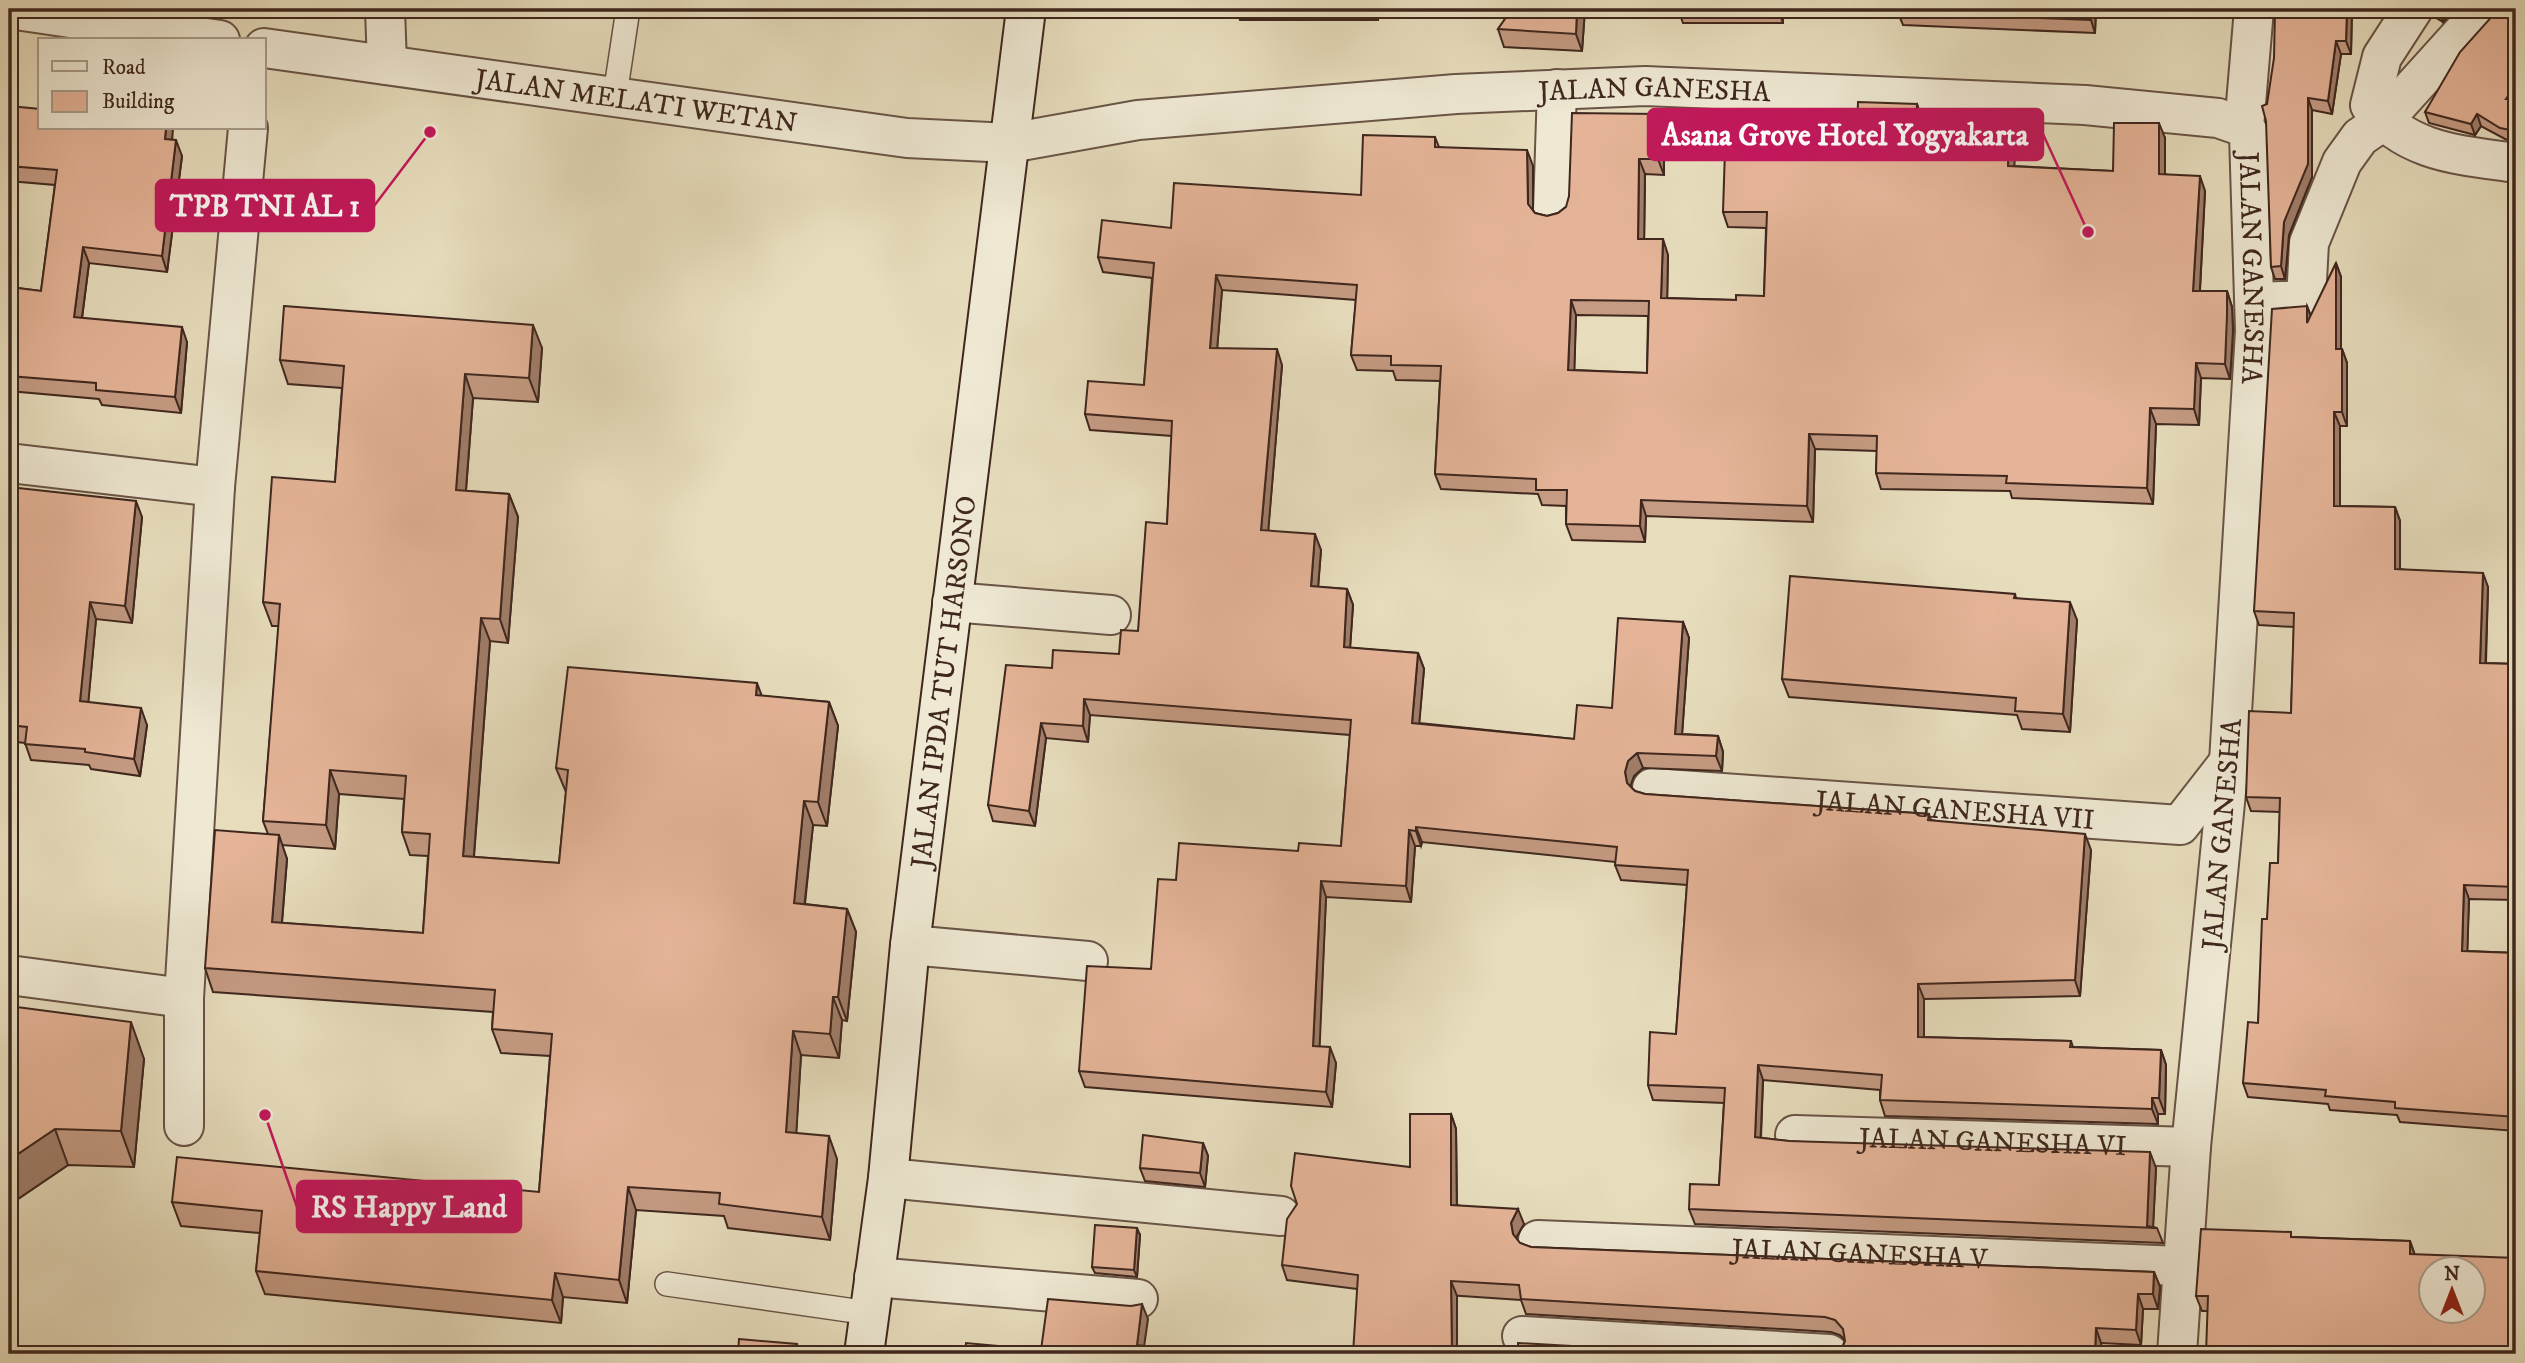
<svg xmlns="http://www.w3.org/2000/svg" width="2525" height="1363" font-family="'IM FELL DW Pica',serif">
	<rect width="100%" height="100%" fill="#e7ddbd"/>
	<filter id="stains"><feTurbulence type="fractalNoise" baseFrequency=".00286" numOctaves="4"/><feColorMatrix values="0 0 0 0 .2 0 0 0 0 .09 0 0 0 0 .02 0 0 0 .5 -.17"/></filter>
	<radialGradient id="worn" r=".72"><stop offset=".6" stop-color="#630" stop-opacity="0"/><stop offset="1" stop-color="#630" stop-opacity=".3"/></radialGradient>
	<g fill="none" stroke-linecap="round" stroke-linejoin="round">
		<defs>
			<g id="service">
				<path d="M615,95L628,9"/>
				<path d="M667,1284L869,1313"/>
			</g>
			<g id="minor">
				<path d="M385,9L387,65"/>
				<path d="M2413,9L2382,57L2370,105C2406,153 2461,155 2516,163"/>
				<path d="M180,33L187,9"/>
				<path d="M2244,127L2254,9"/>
				<path d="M1553,210L1557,89"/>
				<path d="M2255,302L2306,300L2309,243L2342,162L2360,137L2382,122L2484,9"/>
				<path d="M9,463L215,487"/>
				<path d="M952,602L1111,615"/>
				<path id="s1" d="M1652,788L2180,825L2229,762"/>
				<path d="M910,945L1088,961"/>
				<path d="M9,975L184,998"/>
				<path d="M184,1126V998L215,487L248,128"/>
				<path id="s2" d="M1795,1135L2191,1147"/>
				<path d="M888,1178L1281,1216"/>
				<path id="s3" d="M1538,1240L2181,1266"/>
				<path d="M874,1277L1138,1299"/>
				<path d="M1522,1336L1829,1354"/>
			</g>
			<g id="tertiary">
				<path d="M9,9L220,40"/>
				<path id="s4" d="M264,48L907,138L1010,143L1138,120L1456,94L1645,86L2085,105L2218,118L2244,127L2249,134L2255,331L2229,762L2191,1147L2177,1354"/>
			</g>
			<g id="secondary">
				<path id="s5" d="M864,1354L888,1178L910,945L1026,9"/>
			</g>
		</defs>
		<!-- service casing -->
		<use href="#service" stroke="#695446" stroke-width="26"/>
		<!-- minor casing -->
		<use href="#minor" stroke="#695446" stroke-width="42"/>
		<!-- tertiary casing -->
		<use href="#tertiary" stroke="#695446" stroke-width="42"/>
		<!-- secondary casing -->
		<use href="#secondary" stroke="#3f271e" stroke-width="42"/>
		<!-- service -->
		<use href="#service" stroke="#efe9d4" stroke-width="23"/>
		<!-- minor -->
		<use href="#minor" stroke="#efe9d4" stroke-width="38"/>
		<!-- tertiary -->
		<use href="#tertiary" stroke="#efe9d4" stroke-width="38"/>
		<!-- secondary -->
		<use href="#secondary" stroke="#efe9d4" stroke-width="38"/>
	</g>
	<!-- wall -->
	<g fill="#c59b83" stroke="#3f271e" stroke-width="2" fill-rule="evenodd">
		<path d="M1236,9H1378V20H1240Z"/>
		<path d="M1512,9H1585L1582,51L1504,47L1498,29Z"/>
		<path d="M1678,9H1782L1783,23H1683Z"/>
		<path d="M2096,9L2095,33L1903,25L1898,13Z"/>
		<path d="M2352,9L2351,54H2341L2332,114L2312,110V177L2289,235L2285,279H2275L2271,267L2267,104Z"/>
		<path d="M2431,9H2455L2443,22L2433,16Z"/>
		<path d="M2516,9V142L2505,139L2481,126L2475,135L2429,123L2425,112L2496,12Z"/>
		<path d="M1917,104L1922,120V128H2009L2015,143L2014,166L2113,171L2165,138V174L2205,191L2200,291H2227L2232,307L2233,331L2230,379L2201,378L2199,425L2156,424L2153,504L2012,498L2010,491L1881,489L1876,473L1877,451L1815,449L1813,522L1646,516L1645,542L1572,540L1566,524V506L1542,505L1538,494L1441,489L1435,474L1440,381L1396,380L1393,371L1357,370L1351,355L1356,300L1222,290L1217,348L1282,365L1268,531L1321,550L1318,587L1347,589L1353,605L1350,648L1418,653L1424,669L1419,723L1574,739L1612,708L1683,622L1689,638L1682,734L1718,736L1723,752L1722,771L1643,768L1634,776L1630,786L1635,791L1645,794L1929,814L1931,820L2091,850L2080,996L1924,999V1037L2071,1041L2073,1047L2161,1050L2166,1065L2165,1114H2158V1124L1885,1116L1880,1100V1090L1763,1080L1761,1138L1789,1141L2156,1168L2153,1227L2157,1228L2163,1243L1695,1224L1689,1209L1719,1185L1724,1103L1653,1100L1648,1085L1676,1034L1687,885L1621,880L1615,865L1616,862L1422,842L1421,846H1415L1411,902L1326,897L1319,1047L1336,1063L1332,1107L1085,1087L1079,1071L1151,969L1176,880L1298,851L1341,846L1350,735L1090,715L1088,742L1046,738L1035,826L993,821L988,805L1052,668L1119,654L1138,631L1167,524L1172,436L1090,430L1085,414L1144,385L1152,278L1103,272L1098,257L1171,228L1361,195L1435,137L1439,147L1533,166V210L1535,213L1547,216L1558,213L1664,129V175L1645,174L1644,239L1668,255L1667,298L1736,300L1764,296L1766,228L1728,227L1723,212L1856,154ZM1576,315L1648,316L1647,373L1574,370Z"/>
		<path d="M9,106L172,140L182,156L167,272L89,263L82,318L187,342L181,413L102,405L99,399L9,391V287L41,291L55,185L9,181Z"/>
		<path d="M2336,263L2341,277V349H2342L2347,363V426H2340V506L2395,507L2400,521V569L2488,587L2486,663L2516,664V900L2469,899L2467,951L2516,953V1131L2400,1122L2397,1115L2330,1110L2328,1104L2248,1097L2243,1083L2258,1023L2267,919L2278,863L2280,812L2251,811L2246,797L2291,713L2294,627L2259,625L2254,611L2307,306L2311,316Z"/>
		<path d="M542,348L538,402L473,398L466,491L509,494L518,517L508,643L490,641L474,857L559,863L566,792L556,768L762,696L829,702L838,726L827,826L813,825L805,904L847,909L856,932L847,1021L842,1020L839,1058L801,1055L796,1133L837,1159L830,1240L728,1228L724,1216L636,1210L627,1303L563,1297L561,1323L265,1294L256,1271L260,1233L181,1226L172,1202L539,1192L550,1056L501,1053L492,1029L493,1012L213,992L205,968L268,834L263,821L279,626H272L263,602L335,482L342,388L288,384L280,360ZM339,794L404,799L402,832L410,855L428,856L423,933L282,923L287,859L282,845L335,849Z"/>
		<path d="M9,487L142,517L132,623L96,619L88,702L147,725L140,776L91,769L89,765L31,760L25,743L9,741Z"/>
		<path d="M2015,594L2016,598L2077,620L2070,732L2022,729L2017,715L1789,697L1782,679Z"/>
		<path d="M9,1006L144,1059L134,1167L68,1165L9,1205Z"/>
		<path d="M1451,1114L1456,1129L1457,1205L1524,1224L1516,1238L1520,1243L1531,1247L2154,1272L2160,1287L2158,1309H2143L2141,1345L2101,1343L1841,1351L1845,1340L1840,1335L1831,1332L1526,1314L1521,1300L1357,1289L1287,1280L1282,1265L1410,1167Z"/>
		<path d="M1203,1143L1208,1156L1205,1187L1145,1181L1140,1168Z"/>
		<path d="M1140,1235L1137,1277L1095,1273L1092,1267Z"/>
		<path d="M2293,1237L2410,1241L2415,1255L2208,1311H2202L2196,1296Z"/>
	</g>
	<!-- shaded-wall -->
	<g fill="#a07e6a" stroke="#3f271e" stroke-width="2">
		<path d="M1374,9H1378V20Z"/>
		<path d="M1577,9H1585L1582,51L1576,34Z"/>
		<path d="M1778,9H1782L1783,23Z"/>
		<path d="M2091,9H2096L2095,33L2091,20Z"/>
		<path d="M2347,9H2352L2351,54L2346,41Z"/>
		<path d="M2440,9H2455L2443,22L2439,10Z"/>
		<path d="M2336,41L2341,54L2332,114L2328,101Z"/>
		<path d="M2516,84V102L2506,99Z"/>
		<path d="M2308,98L2312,110V177L2289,235L2285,279L2281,266L2284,222Z"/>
		<path d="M1917,104L1922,120L1921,143L1916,128Z"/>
		<path d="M1658,114L1664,129V175L1658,159Z"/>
		<path d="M2477,114L2481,126L2475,135L2471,124Z"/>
		<path d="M2159,123L2165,138V189L2159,174Z"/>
		<path d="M166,128H173L171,155L165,139Z"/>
		<path d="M2009,128L2015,143L2014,182L2008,166Z"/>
		<path d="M176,140L182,156L167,272L162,256Z"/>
		<path d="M1527,150L1533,166V220L1528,204Z"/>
		<path d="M1639,159L1645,174L1644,254L1638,239Z"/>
		<path d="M2200,176L2205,191L2199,306L2193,291Z"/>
		<path d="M1663,239L1668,255L1667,313L1661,298Z"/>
		<path d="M83,247L89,263L80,333L74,317Z"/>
		<path d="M2336,263L2341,277V363L2336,349Z"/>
		<path d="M1216,275L1222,290L1216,363L1210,348Z"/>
		<path d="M2227,291L2232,307L2233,331L2230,379L2225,364Z"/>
		<path d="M1571,300L1576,315L1574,385L1568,370Z"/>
		<path d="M2307,306L2312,320L2307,323Z"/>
		<path d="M533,325L542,348L538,402L529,378Z"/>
		<path d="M182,327L187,342L181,413L175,397Z"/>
		<path d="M1277,349L1282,365L1267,546L1261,530Z"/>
		<path d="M2342,349L2347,363V426L2342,412Z"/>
		<path d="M2196,363L2201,378L2199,425L2194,409Z"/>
		<path d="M465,374L473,398L464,514L456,490Z"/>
		<path d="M2150,408L2156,424L2153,504L2147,488Z"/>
		<path d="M2334,412L2340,426V520L2334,506Z"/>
		<path d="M1809,434L1815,449L1813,522L1807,506Z"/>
		<path d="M509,494L518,517L508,643L500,619Z"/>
		<path d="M1641,500L1646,516L1645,542L1640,526Z"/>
		<path d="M136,501L142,517L132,623L125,606Z"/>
		<path d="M2395,507L2400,521V583L2395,569Z"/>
		<path d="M1315,534L1321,550L1317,601L1311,586Z"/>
		<path d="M2483,573L2488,587L2485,677L2480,663Z"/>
		<path d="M1347,589L1353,605L1349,663L1344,647Z"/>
		<path d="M90,602L96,619L87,717L80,701Z"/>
		<path d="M2070,602L2077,620L2070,732L2063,714Z"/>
		<path d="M481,618L490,641L472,880L463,856Z"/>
		<path d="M1683,622L1689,638L1681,749L1675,734Z"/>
		<path d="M1418,653L1424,669L1418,738L1412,723Z"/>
		<path d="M757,683L766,707L756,695Z"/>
		<path d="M1084,699L1090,715L1088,742L1083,726Z"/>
		<path d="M829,702L838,726L827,826L818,802Z"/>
		<path d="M141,708L147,725L140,776L134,759Z"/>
		<path d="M1041,723L1046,738L1035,826L1029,811Z"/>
		<path d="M1718,736L1723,752L1722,771L1716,756Z"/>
		<path d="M1637,753L1643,768L1634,776L1630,787L1627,783L1625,772L1628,761Z"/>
		<path d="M330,770L339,794L335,849L326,825Z"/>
		<path d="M804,801L813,825L802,927L794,903Z"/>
		<path d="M1416,827L1422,842L1421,846L1416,831Z"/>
		<path d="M1409,830L1415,846L1411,902L1406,886Z"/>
		<path d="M2085,834L2091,850L2080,996L2075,980Z"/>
		<path d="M279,835L287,859L280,945L272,922Z"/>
		<path d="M1321,881L1326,897L1319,1062L1313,1046Z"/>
		<path d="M2464,885L2469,899L2467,965L2462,951Z"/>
		<path d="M847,909L856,932L847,1021L838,997Z"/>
		<path d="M1918,984L1924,999V1052L1918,1037Z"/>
		<path d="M833,997L842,1020L839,1058L830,1034Z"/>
		<path d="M131,1022L144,1059L134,1167L121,1131Z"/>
		<path d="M793,1031L801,1055L795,1155L786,1132Z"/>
		<path d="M1330,1047L1336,1063L1332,1107L1326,1092Z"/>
		<path d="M2161,1050L2166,1065L2165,1114L2159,1098Z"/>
		<path d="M1758,1065L1763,1080L1760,1152L1755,1137Z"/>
		<path d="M2152,1098L2158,1114V1124L2152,1109Z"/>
		<path d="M1451,1114L1456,1129L1457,1220L1451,1205Z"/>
		<path d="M55,1129L68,1165L9,1205V1160Z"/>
		<path d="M829,1136L837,1159L830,1240L822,1217Z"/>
		<path d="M1203,1143L1208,1156L1205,1187L1200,1173Z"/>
		<path d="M2150,1152L2156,1168L2153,1228L2147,1226Z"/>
		<path d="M628,1187L636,1210L627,1303L619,1280Z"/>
		<path d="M1518,1209L1524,1224L1516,1238L1513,1234L1511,1223Z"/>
		<path d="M1137,1228L1140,1235L1137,1277L1134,1270Z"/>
		<path d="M2410,1241L2415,1256L2410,1254Z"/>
		<path d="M2154,1272L2160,1287L2158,1309L2153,1294Z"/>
		<path d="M555,1273L563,1297L561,1323L552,1300Z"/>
		<path d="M1451,1281L1457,1296V1354H1452Z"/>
		<path d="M2138,1294L2143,1309L2141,1345L2136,1330Z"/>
		<path d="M1142,1304L1148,1319L1143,1354L1137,1345Z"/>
		<path d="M2096,1328L2101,1343V1354H2095Z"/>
		<path d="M797,1344L800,1354H796Z"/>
	</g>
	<!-- building -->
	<g fill="#e5b498" stroke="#3f271e" stroke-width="2" fill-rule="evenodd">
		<path d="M1512,9H1577L1576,34L1498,29Z"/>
		<path d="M1898,9H2091V20L1898,13Z"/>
		<path d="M2275,9H2347L2346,41H2336L2328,101L2308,98V164L2284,222L2281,266L2271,267L2266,121L2262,106L2267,104L2274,58Z"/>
		<path d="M2498,9H2516V84L2506,99H2516V131L2500,128L2477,114L2471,124L2425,112L2460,52L2496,12Z"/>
		<path d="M1858,102L1917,104L1916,128H2009L2008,166L2113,171L2114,123H2159V174L2200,176L2193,291H2227V315L2225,364L2196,363L2194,409L2150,408L2147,488L2006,483L2007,476L1876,473L1877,436L1809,434L1807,506L1641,500L1640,526L1566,524L1567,490H1536V479L1435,474L1441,366L1391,365V356L1351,355L1357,285L1216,275L1210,348L1277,349L1261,530L1315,534L1311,586L1347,589L1344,647L1418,653L1412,723L1574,739L1577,705L1612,708L1618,618L1683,622L1675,734L1718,736L1716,756L1637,753L1628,761L1625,772L1627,783L1635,791L1645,794L1929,814L1928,820L2085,834L2075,980L1918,984V1037L2071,1041L2070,1047L2161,1050L2159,1098H2152V1109L1880,1100L1882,1075L1758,1065L1755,1137L1789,1141L2150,1152L2147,1226L2157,1228L1689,1209L1690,1184L1719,1185L1725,1088L1648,1085L1650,1032L1676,1034L1688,870L1615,865L1617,847L1416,827V831L1409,830L1406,886L1321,881L1313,1046L1330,1047L1326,1092L1079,1071L1087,966L1151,969L1158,879L1176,880L1179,843L1298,851L1299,843L1341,846L1351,720L1084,699L1083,726L1041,723L1029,811L988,805L1006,665L1052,668L1053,650L1119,654L1121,630L1138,631L1146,522L1167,524L1172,421L1085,414L1088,381L1144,385L1154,263L1098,257L1102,220L1171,228L1174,183L1361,195L1363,135L1435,137V147L1527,150L1528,204L1535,213L1547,216L1558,213L1566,207L1569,196L1572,113L1658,114V159H1639L1638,239H1663L1661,298L1736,300V295L1764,296L1767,212H1723L1725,150L1856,154ZM1571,300L1649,301L1647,373L1568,370Z"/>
		<path d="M9,106L40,109V128H166L165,139L176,140L162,256L83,247L74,317L182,327L175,397L96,390V383L9,376V287L41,291L57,170L9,166Z"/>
		<path d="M2336,263V349H2342V412H2334V506L2395,507V569L2483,573L2480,663L2516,664V887L2464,885L2462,951L2516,953V1117L2395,1108V1102L2325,1096L2326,1090L2243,1083L2248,1022L2258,1023L2262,919H2267L2270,863H2278L2280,798L2246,797L2249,711L2291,713L2294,613L2254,611L2272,309L2307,306V323Z"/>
		<path d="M284,306L533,325L529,378L465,374L456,490L509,494L500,619L481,618L463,856L559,863L568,770L556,768L568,667L757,683L756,695L829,702L818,802L804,801L794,903L847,909L838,997H833L830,1034L793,1031L786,1132L829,1136L822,1217L719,1204L720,1193L628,1187L619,1280L555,1273L552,1300L256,1271L262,1211L172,1202L177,1157L539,1192L552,1034L492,1029L495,990L205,968L215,830L279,835L272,922L423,933L430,834L402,832L406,776L330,770L326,825L263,821L280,604L263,602L272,477L335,482L344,366L280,360Z"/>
		<path d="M9,487L136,501L125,606L90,602L80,701L141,708L134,759L85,752V749L25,744L27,727L9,725Z"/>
		<path d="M1790,576L2015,594L2014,598L2070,602L2063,714L2015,711L2016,698L1782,679Z"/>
		<path d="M9,1006L131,1022L121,1131L55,1129L9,1160Z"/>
		<path d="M1410,1114H1451V1205L1518,1209L1511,1223L1513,1234L1520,1243L1531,1247L2154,1272L2153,1294H2138L2136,1330L2096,1328L2095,1354H1838L1841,1351L1845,1341L1843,1329L1835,1320L1825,1317L1521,1299L1519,1285L1451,1281L1452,1354H1353L1358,1275L1282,1265L1287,1219L1297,1204L1291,1186L1295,1153L1410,1167Z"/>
		<path d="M1143,1135L1203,1143L1200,1173L1140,1168Z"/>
		<path d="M1095,1225L1137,1228L1134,1270L1092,1267Z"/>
		<path d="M2201,1229L2291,1232V1237L2410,1241V1254L2516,1258V1354H2206L2208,1296H2196ZM2431,1269H2473V1311H2431Z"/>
		<path d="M1048,1299L1131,1306L1142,1304L1137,1345L1220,1354H965L966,1343L1041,1350Z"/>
		<path d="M739,1339L797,1344L796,1354H738Z"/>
		<path d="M1518,1343L1712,1354H1518Z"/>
		<path d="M1299,1350L1325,1354H1298Z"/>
	</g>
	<g text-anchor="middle" stroke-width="5" stroke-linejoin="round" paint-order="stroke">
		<!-- street labels -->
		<g font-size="28" fill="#3f271e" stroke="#efe9d4">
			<text dy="10" stroke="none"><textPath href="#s4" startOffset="1400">JALAN GANESHA</textPath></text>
			<text dy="10" stroke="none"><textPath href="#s4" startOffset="376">JALAN MELATI WETAN</textPath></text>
			<text dy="10" stroke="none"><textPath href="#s4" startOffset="2135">JALAN GANESHA</textPath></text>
			<text dy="10" stroke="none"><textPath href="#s5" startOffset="677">JALAN IPDA TUT HARSONO</textPath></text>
			<text dy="10" stroke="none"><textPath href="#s1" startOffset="304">JALAN GANESHA VII</textPath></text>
			<text transform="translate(2221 834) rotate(-85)" y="10">JALAN GANESHA</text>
			<text dy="10" stroke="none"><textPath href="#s2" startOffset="198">JALAN GANESHA VI</textPath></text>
			<text dy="10" stroke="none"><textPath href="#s3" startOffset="322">JALAN GANESHA V</textPath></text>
		</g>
	</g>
	<!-- callouts -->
	<path fill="none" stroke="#c2185b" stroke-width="2.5" d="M2088 232L2043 134M430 132L374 206M265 1115L297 1207"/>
	<g fill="#c2185b" stroke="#efe9d4" stroke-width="2.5">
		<circle cx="2088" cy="232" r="7"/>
		<circle cx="430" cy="132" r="7"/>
		<circle cx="265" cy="1115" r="7"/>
	</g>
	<g fill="#c2185b" stroke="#c2185b" stroke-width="2.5">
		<rect x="1648" y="109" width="395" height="51" rx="7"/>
		<rect x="156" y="180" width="218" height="51" rx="7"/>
		<rect x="297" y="1181" width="224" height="51" rx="7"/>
	</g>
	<g font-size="30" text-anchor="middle" font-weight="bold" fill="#fff">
		<text x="1845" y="145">Asana Grove Hotel Yogyakarta</text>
		<text x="265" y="216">TPB TNI AL 1</text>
		<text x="409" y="1217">RS Happy Land</text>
	</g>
	<!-- margin -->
	<rect width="2525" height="1363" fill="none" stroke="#e7ddbd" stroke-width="35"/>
	<rect x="10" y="10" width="2504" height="1342" fill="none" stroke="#3f271e" stroke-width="3.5"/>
	<rect x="18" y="18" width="2490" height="1328" fill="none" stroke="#3f271e" stroke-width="2"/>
	<!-- legend -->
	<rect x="38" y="38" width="228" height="91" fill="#efe9d4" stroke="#a99b8b" stroke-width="2"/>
	<rect x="52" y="61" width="35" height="10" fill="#efe9d4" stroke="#a99b8b" stroke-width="2"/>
	<text x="102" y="74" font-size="21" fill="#3f271e">Road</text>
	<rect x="52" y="91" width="35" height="21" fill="#e5b498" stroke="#a99b8b" stroke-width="2"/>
	<text x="102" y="108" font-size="21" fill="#3f271e">Building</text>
	<!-- north arrow -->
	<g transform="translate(2452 1290)"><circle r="33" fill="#efe9d4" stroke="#a99b8b" stroke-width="2"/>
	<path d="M0-5L12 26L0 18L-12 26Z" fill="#8f2418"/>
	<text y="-10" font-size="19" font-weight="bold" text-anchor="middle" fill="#3f271e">N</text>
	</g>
	<rect width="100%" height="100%" filter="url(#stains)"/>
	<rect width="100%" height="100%" fill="url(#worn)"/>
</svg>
